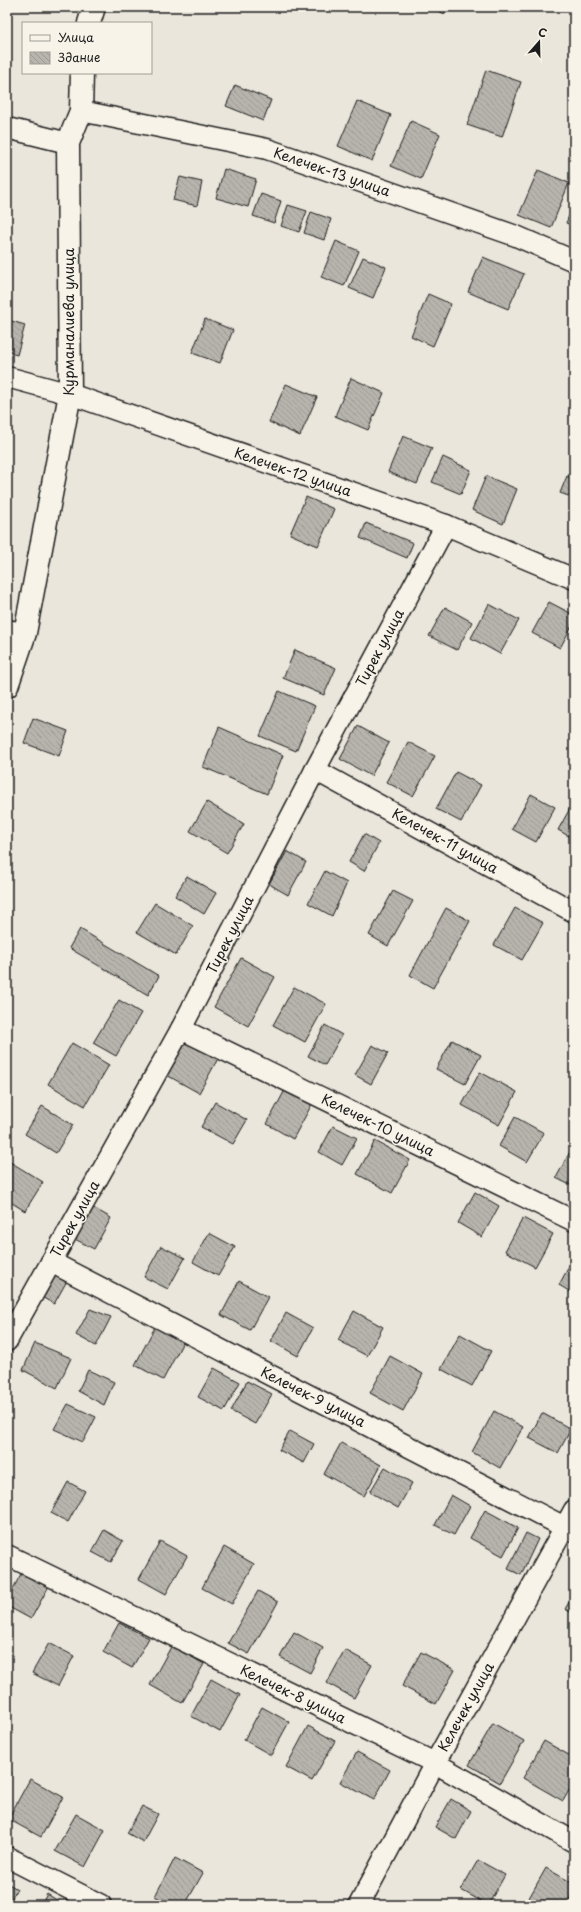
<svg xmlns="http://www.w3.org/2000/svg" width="581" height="1912" font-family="'Playpen Sans',sans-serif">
	<defs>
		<pattern id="building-back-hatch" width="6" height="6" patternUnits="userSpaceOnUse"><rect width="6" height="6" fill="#b6b4ac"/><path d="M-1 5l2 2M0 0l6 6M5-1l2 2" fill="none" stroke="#9c9a93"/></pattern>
	</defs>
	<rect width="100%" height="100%" fill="#eae6dc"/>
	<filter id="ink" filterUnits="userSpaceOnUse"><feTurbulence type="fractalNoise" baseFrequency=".025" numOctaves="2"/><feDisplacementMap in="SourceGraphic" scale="8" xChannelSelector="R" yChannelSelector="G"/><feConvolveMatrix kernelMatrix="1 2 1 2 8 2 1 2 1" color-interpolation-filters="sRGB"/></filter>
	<g filter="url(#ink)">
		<!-- building -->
		<g fill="url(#building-back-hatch)" stroke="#1c1c1c">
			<path d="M429,7H448L445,14Z"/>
			<path d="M7,8L12,9L7,28Z"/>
			<path d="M486,70L521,82L502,137L467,125Z"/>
			<path d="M235,85L271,100L263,121L226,106Z"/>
			<path d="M357,101L391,115L372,161L338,146Z"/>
			<path d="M411,121L440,134L421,179L391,166Z"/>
			<path d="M224,169L256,179L248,207L216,198Z"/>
			<path d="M538,170L569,183L551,228L519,215Z"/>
			<path d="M180,177L202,182L197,206L173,200Z"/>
			<path d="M261,194L281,201L274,223L253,216Z"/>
			<path d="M574,204V226L566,223Z"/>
			<path d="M288,205L307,211L299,232L281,226Z"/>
			<path d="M311,212L331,219L324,240L304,233Z"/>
			<path d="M336,241L359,251L344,286L321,277Z"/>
			<path d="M363,257L386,267L373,298L349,288Z"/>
			<path d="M483,257L524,274L508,309L468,292Z"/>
			<path d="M428,294L451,304L433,346L411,336Z"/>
			<path d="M205,319L233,330L220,363L192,353Z"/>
			<path d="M8,320L25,325L17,355L7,352Z"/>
			<path d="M351,378L384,393L368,430L335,416Z"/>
			<path d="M286,384L317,397L300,436L269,422Z"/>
			<path d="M403,436L432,448L417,484L388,472Z"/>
			<path d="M443,457L471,470L461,494L432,482Z"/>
			<path d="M486,476L517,489L503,524L472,510Z"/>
			<path d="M567,476L574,479V498L560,493Z"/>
			<path d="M306,497L334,509L318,546L290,534Z"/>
			<path d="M366,523L413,543L407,558L360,538Z"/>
			<path d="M549,602L574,615V622L560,648L532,633Z"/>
			<path d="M489,604L519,620L500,654L471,638Z"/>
			<path d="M445,607L472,622L457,650L429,636Z"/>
			<path d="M295,650L336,668L324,695L283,678Z"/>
			<path d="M279,691L315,706L296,751L260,736Z"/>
			<path d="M33,718L68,731L59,756L24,743Z"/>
			<path d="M358,726L389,743L371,776L340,759Z"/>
			<path d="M219,727L283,755L267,794L203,767Z"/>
			<path d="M408,742L435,756L413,796L386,782Z"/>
			<path d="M456,772L481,785L461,822L436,809Z"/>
			<path d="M531,794L555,807L536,842L512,829Z"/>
			<path d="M207,802L244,824L227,853L190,831Z"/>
			<path d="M573,803L574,804V839L558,830Z"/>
			<path d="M364,834L379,843L364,871L349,862Z"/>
			<path d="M287,851L306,862L288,895L269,884Z"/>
			<path d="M325,871L347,883L332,916L308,903Z"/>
			<path d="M187,876L216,893L204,914L175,896Z"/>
			<path d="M393,891L413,901L388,946L369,935Z"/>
			<path d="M155,903L193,926L176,955L137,932Z"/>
			<path d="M446,908L470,921L433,988L410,975Z"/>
			<path d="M515,908L543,923L522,960L494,945Z"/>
			<path d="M80,929L159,976L148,995L69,948Z"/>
			<path d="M241,958L275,977L248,1026L214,1007Z"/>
			<path d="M294,987L326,1004L305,1042L273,1025Z"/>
			<path d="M119,1000L141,1013L116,1056L93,1043Z"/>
			<path d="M325,1025L342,1035L325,1065L308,1056Z"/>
			<path d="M183,1035L220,1055L199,1093L163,1073Z"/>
			<path d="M452,1040L481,1055L465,1084L436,1069Z"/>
			<path d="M72,1043L109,1065L85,1106L48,1084Z"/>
			<path d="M372,1045L388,1053L371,1084L355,1075Z"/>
			<path d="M480,1072L517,1092L499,1125L462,1105Z"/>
			<path d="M285,1090L312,1104L293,1139L267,1124Z"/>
			<path d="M215,1102L247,1120L233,1144L201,1127Z"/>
			<path d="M42,1106L73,1125L56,1153L25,1134Z"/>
			<path d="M515,1117L544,1133L527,1162L499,1146Z"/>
			<path d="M333,1126L357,1138L342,1165L319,1152Z"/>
			<path d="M375,1141L410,1160L392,1193L357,1174Z"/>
			<path d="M573,1146L574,1147V1187L556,1178Z"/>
			<path d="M7,1160L43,1182L25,1211L7,1200Z"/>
			<path d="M475,1192L499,1206L482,1237L458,1223Z"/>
			<path d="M90,1206L111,1218L94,1249L73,1238Z"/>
			<path d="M523,1218L553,1234L535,1267L505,1251Z"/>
			<path d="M209,1233L235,1247L218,1276L193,1262Z"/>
			<path d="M161,1246L185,1258L168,1289L144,1277Z"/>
			<path d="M574,1257V1294L559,1285Z"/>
			<path d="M53,1271L68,1279L54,1304L40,1296Z"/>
			<path d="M239,1281L268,1297L250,1330L221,1315Z"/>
			<path d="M90,1309L111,1317L96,1346L76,1335Z"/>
			<path d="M354,1311L383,1327L367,1356L338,1340Z"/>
			<path d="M286,1313L313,1328L298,1356L271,1341Z"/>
			<path d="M155,1327L183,1342L163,1380L135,1365Z"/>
			<path d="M460,1334L491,1351L472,1386L441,1369Z"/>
			<path d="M35,1343L71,1358L57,1388L23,1370Z"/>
			<path d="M390,1356L423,1374L403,1411L370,1393Z"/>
			<path d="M214,1368L240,1382L224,1411L198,1397Z"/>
			<path d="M88,1370L114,1382L104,1405L78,1391Z"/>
			<path d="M247,1381L272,1394L255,1424L231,1411Z"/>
			<path d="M68,1404L96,1417L83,1442L54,1429Z"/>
			<path d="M494,1411L523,1427L500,1468L472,1452Z"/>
			<path d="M542,1413L571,1429L558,1453L529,1438Z"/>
			<path d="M290,1431L314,1444L304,1463L279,1450Z"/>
			<path d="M341,1443L381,1465L364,1496L324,1474Z"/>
			<path d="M385,1467L412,1483L398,1508L370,1492Z"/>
			<path d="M68,1482L85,1491L68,1522L51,1513Z"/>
			<path d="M451,1495L470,1506L454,1535L435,1525Z"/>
			<path d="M485,1510L518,1528L503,1556L470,1538Z"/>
			<path d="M104,1530L123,1541L111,1562L92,1552Z"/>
			<path d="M526,1533L538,1539L521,1575L508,1569Z"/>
			<path d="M160,1541L187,1556L166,1594L139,1579Z"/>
			<path d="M224,1547L254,1564L232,1604L202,1588Z"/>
			<path d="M22,1572L49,1586L31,1619L7,1606V1600Z"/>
			<path d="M258,1591L278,1602L249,1654L228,1643Z"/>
			<path d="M574,1594V1614L565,1609Z"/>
			<path d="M119,1623L149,1638L132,1668L103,1652Z"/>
			<path d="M294,1632L323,1648L310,1673L280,1657Z"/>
			<path d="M49,1643L74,1656L58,1686L32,1673Z"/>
			<path d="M172,1645L204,1664L182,1703L150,1685Z"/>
			<path d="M345,1650L372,1665L354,1698L327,1683Z"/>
			<path d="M421,1652L455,1670L436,1704L402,1686Z"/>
			<path d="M211,1679L240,1695L220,1732L191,1716Z"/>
			<path d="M262,1707L289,1722L271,1755L244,1740Z"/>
			<path d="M493,1723L524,1741L500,1783L469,1765Z"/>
			<path d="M308,1726L335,1741L312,1781L286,1767Z"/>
			<path d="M544,1741L574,1758V1782L563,1801L523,1778Z"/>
			<path d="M357,1752L390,1770L374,1800L340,1782Z"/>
			<path d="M7,1771L12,1773L7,1782Z"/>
			<path d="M30,1779L63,1797L41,1837L8,1819Z"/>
			<path d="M451,1799L471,1811L456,1839L435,1827Z"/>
			<path d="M142,1806L158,1814L143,1842L127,1833Z"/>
			<path d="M76,1814L105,1830L85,1867L55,1851Z"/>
			<path d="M175,1858L203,1873L185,1905H171L155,1896Z"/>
			<path d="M478,1860L505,1875L488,1905L461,1890Z"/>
			<path d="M546,1868L574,1884V1891L566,1905H525Z"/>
			<path d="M7,1883L17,1889L8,1905H7Z"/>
			<path d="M47,1894L65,1905H41Z"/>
		</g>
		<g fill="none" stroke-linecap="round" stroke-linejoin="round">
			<defs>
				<g id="minor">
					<path d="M81,111L267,149L516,236L574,261"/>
					<path d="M7,128L68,143"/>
					<path d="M7,377L70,394L446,525L574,579"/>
					<path d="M7,630L25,633"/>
					<path d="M315,770L574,912"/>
					<path d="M181,1029L574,1221"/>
					<path d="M51,1262L574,1532"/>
					<path d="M7,1341L181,1029L315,770L446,525"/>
					<path d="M7,1555L435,1763L574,1842"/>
					<path d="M7,1857L101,1905"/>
					<path d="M359,1905L435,1763L574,1510"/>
				</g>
				<g id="tertiary">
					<path d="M89,23L94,7"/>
					<path d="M7,686L25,633L70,394L68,143L81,111L82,73"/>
				</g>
			</defs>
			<!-- minor casing -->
			<use href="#minor" stroke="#1c1c1c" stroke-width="23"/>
			<!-- tertiary casing -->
			<use href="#tertiary" stroke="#1c1c1c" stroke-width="25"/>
			<!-- minor -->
			<use href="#minor" stroke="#f7f3e8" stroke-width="20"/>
			<!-- tertiary -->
			<use href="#tertiary" stroke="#f7f3e8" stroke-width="22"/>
		</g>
	</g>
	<g text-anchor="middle" stroke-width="3" stroke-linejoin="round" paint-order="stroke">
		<!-- street labels -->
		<g font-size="14" fill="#1c1c1c" stroke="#f7f3e8">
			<text transform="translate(332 172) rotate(19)" y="5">Келечек-13 улица</text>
			<text transform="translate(69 322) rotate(-90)" y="5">Курманалиева улица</text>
			<text transform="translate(293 472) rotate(19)" y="5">Келечек-12 улица</text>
			<text transform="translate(380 648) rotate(-62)" y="5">Тирек улица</text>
			<text transform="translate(445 841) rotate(29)" y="5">Келечек-11 улица</text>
			<text transform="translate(230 935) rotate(-63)" y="5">Тирек улица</text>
			<text transform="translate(378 1125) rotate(26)" y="5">Келечек-10 улица</text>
			<text transform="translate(75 1219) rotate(-61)" y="5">Тирек улица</text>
			<text transform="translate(313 1397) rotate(27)" y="5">Келечек-9 улица</text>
			<text transform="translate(293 1694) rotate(26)" y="5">Келечек-8 улица</text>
			<text transform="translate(466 1707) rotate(-61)" y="5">Келечек улица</text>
		</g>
	</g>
	<!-- margin -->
	<rect width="581" height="1912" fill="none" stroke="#f7f3e8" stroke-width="24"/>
	<rect x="12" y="12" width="557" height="1888" fill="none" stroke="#1c1c1c" stroke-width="1.5" filter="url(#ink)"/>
	<!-- legend -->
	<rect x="22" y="22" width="130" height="52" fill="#f7f3e8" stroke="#9f9d96"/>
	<rect x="30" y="35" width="20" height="6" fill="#f7f3e8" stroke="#9f9d96"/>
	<text x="58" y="42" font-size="12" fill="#1c1c1c">Улица</text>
	<rect x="30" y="52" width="20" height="12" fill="url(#building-back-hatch)" stroke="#9f9d96"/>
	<text x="58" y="62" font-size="12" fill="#1c1c1c">Здание</text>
	<!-- north arrow -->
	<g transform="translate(539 42) rotate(20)" stroke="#f7f3e8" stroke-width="3" paint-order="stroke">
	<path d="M0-3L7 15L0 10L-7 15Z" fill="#1c1c1c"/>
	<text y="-6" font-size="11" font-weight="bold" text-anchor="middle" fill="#1c1c1c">С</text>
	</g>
</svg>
